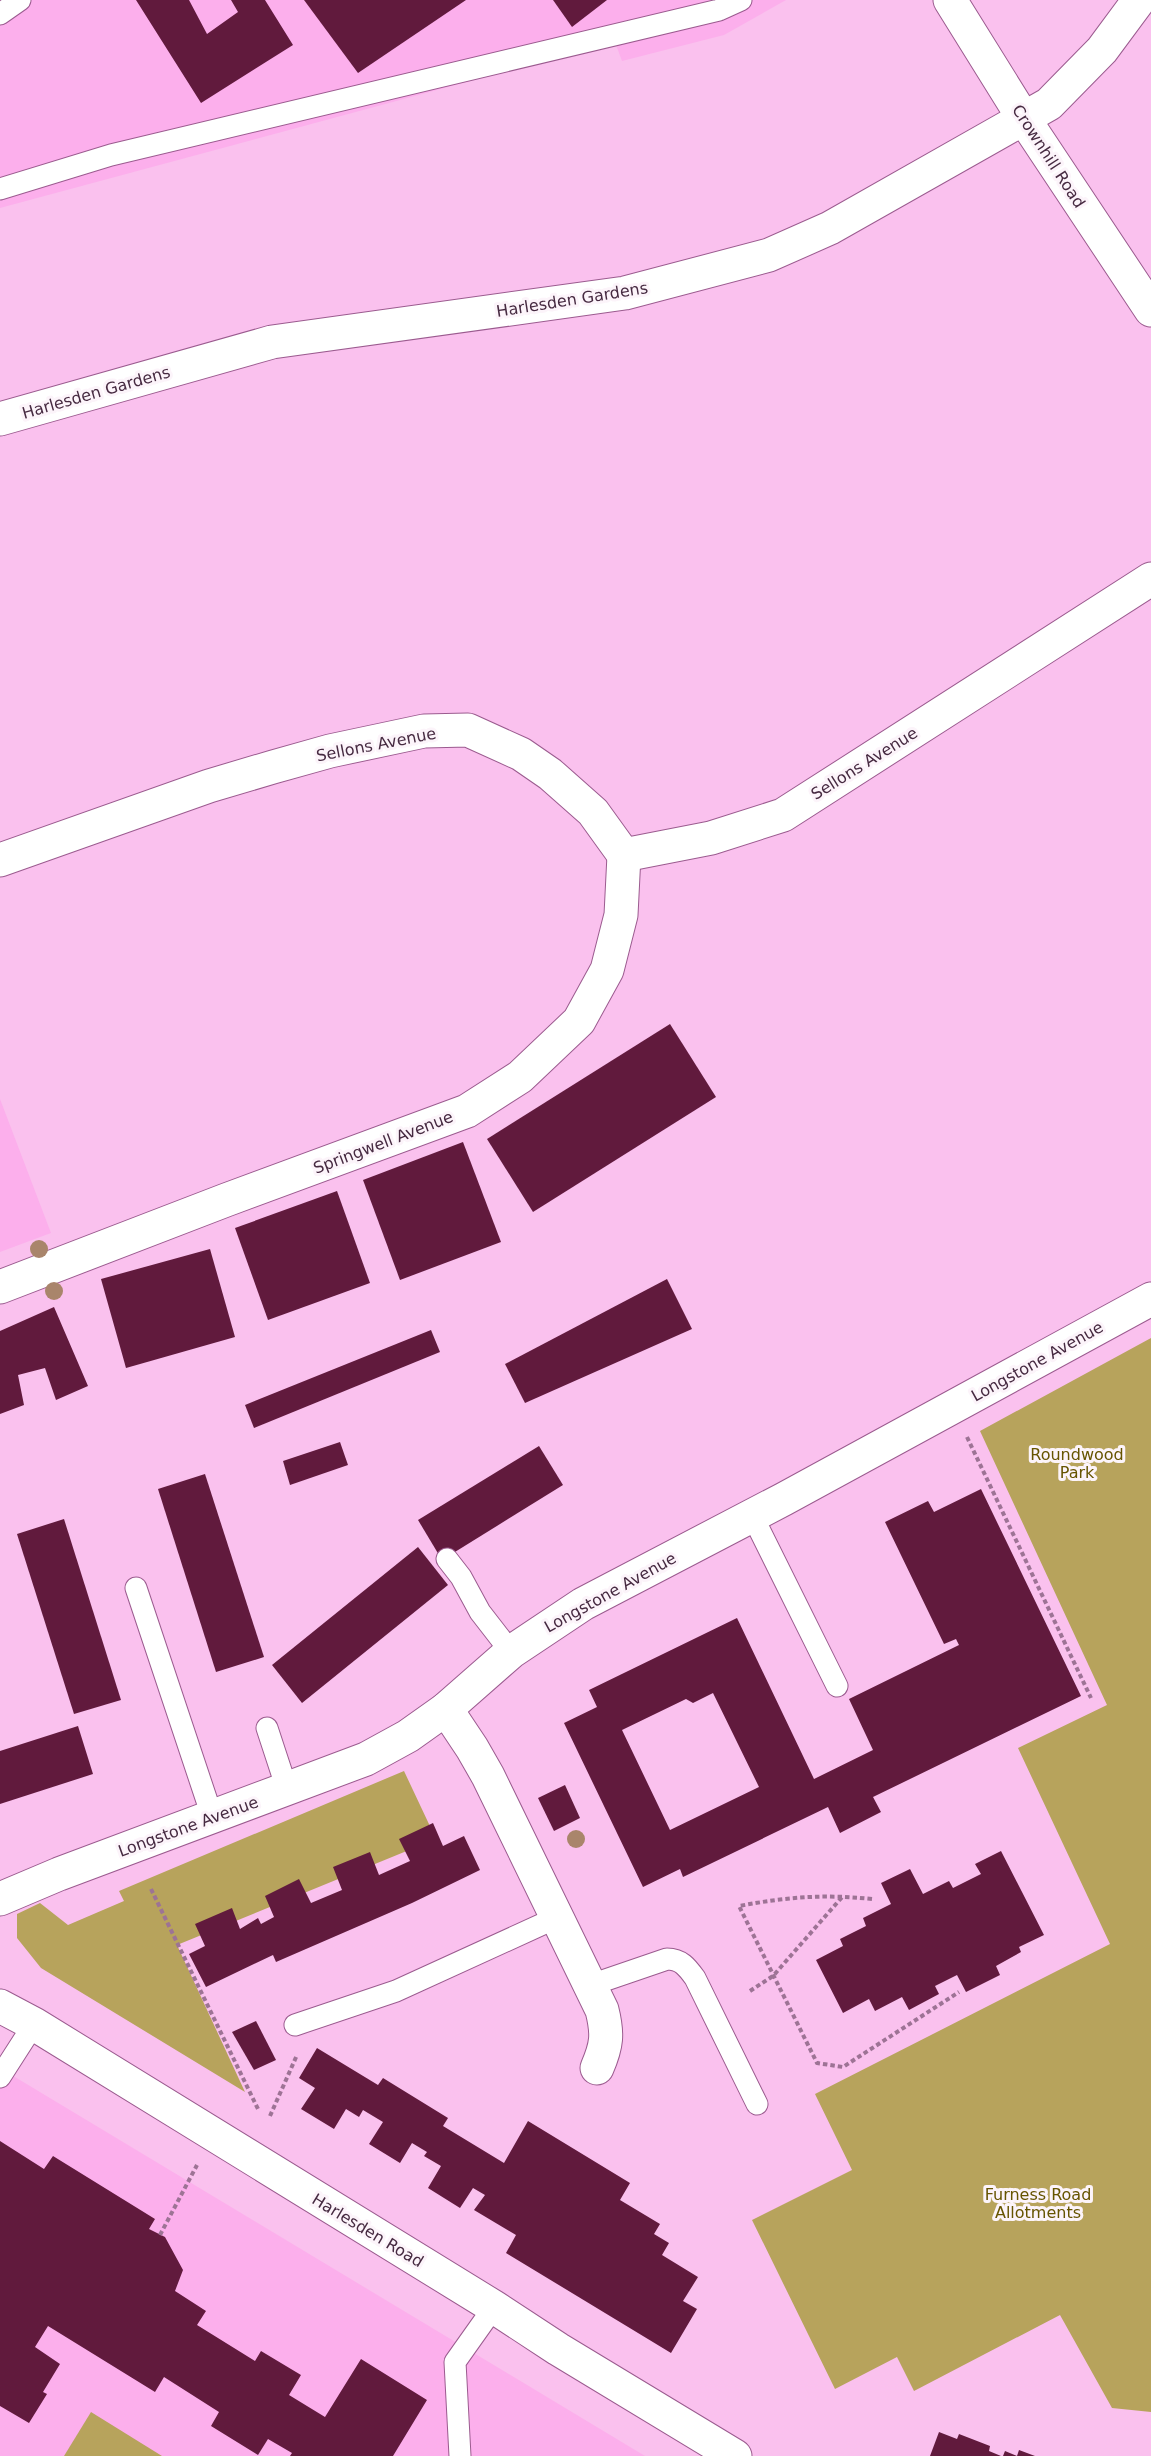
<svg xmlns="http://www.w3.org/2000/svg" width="1151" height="2456" font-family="'DejaVu Sans',sans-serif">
	<rect width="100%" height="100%" fill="#fac1ee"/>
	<!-- built -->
	<g fill="#fcafec">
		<path d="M0,0H786L724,35L622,61L615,42L0,208Z"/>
		<path d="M0,1099L51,1233L0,1252Z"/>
		<path d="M0,2068L645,2456H0Z"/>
	</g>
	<!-- green -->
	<g fill="#b7a35c">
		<path d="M1151,1338V2412L1112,2408L1060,2315L914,2391L897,2357L835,2389L752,2220L852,2170L815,2094L1110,1944L1018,1748L1107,1705L980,1431Z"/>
		<path d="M404,1771L436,1839L177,1945L245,2092L41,1968L17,1938V1914L40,1903L68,1925L124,1901L119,1891Z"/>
		<path d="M91,2412L162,2456H64Z"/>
	</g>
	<!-- building -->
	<g fill="#611a3d" fill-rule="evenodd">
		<path d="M136,0H189L207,34L238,12L231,0H265L293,45L201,103Z"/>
		<path d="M304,0H466L358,73Z"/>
		<path d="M553,0H607L572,27Z"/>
		<path d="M670,1024L716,1097L533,1212L487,1139Z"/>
		<path d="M463,1142L501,1242L400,1280L363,1180Z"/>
		<path d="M337,1191L370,1283L268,1320L235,1228Z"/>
		<path d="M210,1249L235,1337L126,1368L101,1279Z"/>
		<path d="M667,1279L692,1329L525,1403L505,1364Z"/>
		<path d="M54,1307L88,1386L56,1400L45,1368L18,1375L24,1405L0,1414V1331Z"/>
		<path d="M431,1330L440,1352L254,1428L245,1405Z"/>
		<path d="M340,1442L348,1465L290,1485L283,1461Z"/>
		<path d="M539,1446L563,1485L442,1560L418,1520Z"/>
		<path d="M205,1474L264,1657L216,1672L158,1489Z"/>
		<path d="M981,1489L1081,1696L873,1797L881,1812L840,1833L828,1807L683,1877L680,1869L643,1887L564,1723L597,1707L589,1690L737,1618L814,1779L873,1750L849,1699L959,1645L956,1639L944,1644L885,1522L928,1501L934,1512ZM713,1693L759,1787L670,1830L622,1730L686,1699L693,1703Z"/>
		<path d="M64,1519L121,1700L74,1714L17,1534Z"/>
		<path d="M418,1547L448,1585L302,1703L272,1665Z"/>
		<path d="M78,1726L93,1774L0,1804V1751Z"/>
		<path d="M565,1785L580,1818L554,1831L538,1798Z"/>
		<path d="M433,1823L443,1846L464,1836L480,1870L412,1903L276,1962L273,1955L206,1987L189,1954L205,1946L195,1924L232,1908L240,1929L258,1918L261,1924L274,1917L265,1896L299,1879L311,1903L342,1890L333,1867L370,1852L379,1875L410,1861L399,1839Z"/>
		<path d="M1001,1851L1044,1935L1019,1947L1021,1952L996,1966L1000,1975L966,1992L957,1975L935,1986L939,1994L909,2010L902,1997L875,2011L869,1999L843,2013L816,1960L843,1946L840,1939L866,1926L863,1918L891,1904L881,1883L910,1869L923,1894L949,1881L953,1888L981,1874L975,1864Z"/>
		<path d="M256,2021L276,2060L254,2070L232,2032Z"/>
		<path d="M317,2048L378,2085L383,2078L448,2118L443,2126L504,2163L528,2121L630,2183L620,2200L660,2224L654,2234L669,2243L662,2255L698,2277L683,2301L697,2309L671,2353L506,2253L516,2235L474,2210L485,2195L473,2188L460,2208L428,2188L441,2166L424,2156L427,2152L412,2143L400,2163L369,2144L383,2122L363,2110L359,2117L346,2109L334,2129L301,2109L315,2088L299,2078Z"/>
		<path d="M0,2141L44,2169L53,2156L155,2219L149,2229L165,2237L183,2270L175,2291L206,2311L197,2325L255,2361L261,2351L301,2375L289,2395L325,2417L361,2359L427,2400L393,2456H290L292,2453L268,2439L258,2455L211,2426L219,2412L164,2377L155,2392L48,2326L35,2347L60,2364L43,2392L47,2394L29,2423L0,2406Z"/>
		<path d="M939,2432L957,2439L959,2434L990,2446L989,2451L1001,2456H930Z"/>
		<path d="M1019,2450L1035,2456H1003L1005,2451L1017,2456Z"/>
	</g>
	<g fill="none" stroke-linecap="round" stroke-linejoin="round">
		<defs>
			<g id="service">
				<path d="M0,14L20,0"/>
				<path d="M0,189L111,155L719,10L741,0"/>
				<path d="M752,1515L837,1686"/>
				<path d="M447,1559L461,1577L480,1612L511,1652"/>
				<path d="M136,1588L212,1816"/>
				<path d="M267,1728L287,1789"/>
				<path d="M591,1985L667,1959C681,1959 687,1967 695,1978L757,2104"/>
				<path d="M295,2025L396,1991L558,1917"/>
				<path d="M0,2077L34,2024"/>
				<path d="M460,2456L455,2362L494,2307"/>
			</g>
			<g id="minor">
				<path d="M950,0L1024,119L1151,310"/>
				<path d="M0,419L272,342L625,293L769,255L830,228L1049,104L1102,50L1139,0"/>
				<path d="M624,855L711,838L783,815L1151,579"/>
				<path d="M0,860L209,786L273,767L330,751L424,731L468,730L521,754L550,774L593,812L624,855"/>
				<path d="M0,1287L226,1200L467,1111L520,1077L579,1021L607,970L621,915L624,855"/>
				<path d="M446,1709L472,1748L488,1776L602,2010C608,2034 607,2045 597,2068"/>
			</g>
			<g id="tertiary">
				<path d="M0,1899L59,1874L366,1759L408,1736L446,1709L511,1652L583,1604L784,1499L1151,1299"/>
				<path d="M0,2006L34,2024L494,2307L558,2349L735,2456"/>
			</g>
		</defs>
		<!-- service casing -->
		<use href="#service" stroke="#9b5b8f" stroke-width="23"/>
		<!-- minor casing -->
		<use href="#minor" stroke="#9b5b8f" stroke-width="35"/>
		<!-- tertiary casing -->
		<use href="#tertiary" stroke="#9b5b8f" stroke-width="35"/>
		<!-- path -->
		<g stroke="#9d7395" stroke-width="4" stroke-dasharray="4.5 3" stroke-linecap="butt">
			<path d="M967,1437L1091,1698"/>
			<path d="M151,1889L258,2109"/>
			<path d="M872,1899C823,1894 787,1897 739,1906L817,2063L843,2067L959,1992"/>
			<path d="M750,1991L773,1976L843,1896"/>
			<path d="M270,2116L297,2055"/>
			<path d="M160,2235L197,2165"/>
		</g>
		<!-- service -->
		<use href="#service" stroke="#fff" stroke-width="21"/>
		<!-- minor -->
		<use href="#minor" stroke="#fff" stroke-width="33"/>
		<!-- tertiary -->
		<use href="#tertiary" stroke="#fff" stroke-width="33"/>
	</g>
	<!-- trees -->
	<g fill="#a9856b">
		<circle cx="39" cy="1249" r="9"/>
		<circle cx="54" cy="1291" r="9"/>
		<circle cx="576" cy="1839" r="9"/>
	</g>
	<g text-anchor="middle" stroke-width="6" stroke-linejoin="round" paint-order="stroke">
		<!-- street labels -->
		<g font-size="16" fill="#462a41" stroke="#fcf4fa">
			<text transform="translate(1049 156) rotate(57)" y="6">Crownhill Road</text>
			<text transform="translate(572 299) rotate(-9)" y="6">Harlesden Gardens</text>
			<text transform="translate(96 392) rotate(-16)" y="6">Harlesden Gardens</text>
			<text transform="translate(376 744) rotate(-11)" y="6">Sellons Avenue</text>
			<text transform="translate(864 763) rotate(-32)" y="6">Sellons Avenue</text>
			<text transform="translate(383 1142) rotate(-21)" y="6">Springwell Avenue</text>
			<text transform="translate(1037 1361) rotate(-29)" y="6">Longstone Avenue</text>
			<text transform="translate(610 1592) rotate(-29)" y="6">Longstone Avenue</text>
			<text transform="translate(188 1826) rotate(-20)" y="6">Longstone Avenue</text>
			<text transform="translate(368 2230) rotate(31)" y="6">Harlesden Road</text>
		</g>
		<!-- park labels -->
		<g font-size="16" fill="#665400" stroke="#fcf4fa">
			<text x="1077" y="1460">Roundwood<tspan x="1077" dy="18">Park</tspan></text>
			<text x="1038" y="2200">Furness Road<tspan x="1038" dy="18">Allotments</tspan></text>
		</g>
	</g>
</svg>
